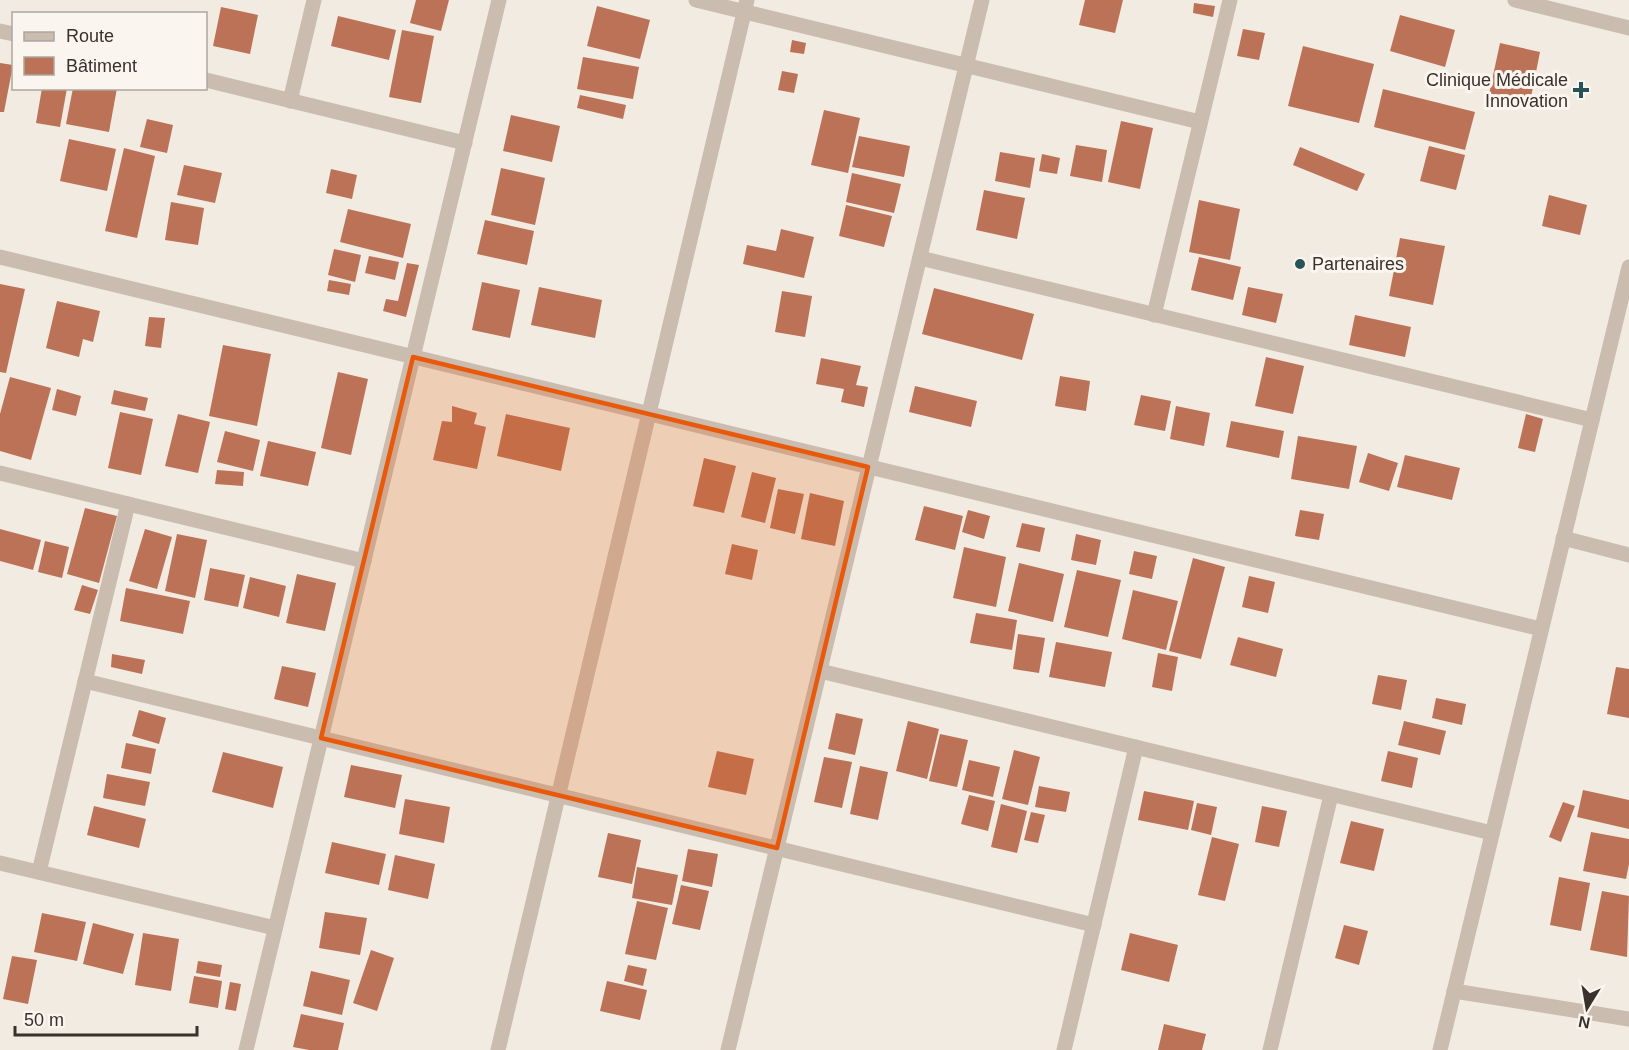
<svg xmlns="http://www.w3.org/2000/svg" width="1629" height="1050" font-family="Arial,sans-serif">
	<rect width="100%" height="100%" fill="#f2ebe2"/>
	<!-- building -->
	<g fill="#bc7257">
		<path d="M416,0H449L441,31L410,23Z"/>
		<path d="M1085,0H1123L1115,33L1079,25Z"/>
		<path d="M1194,3L1215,6L1213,17L1193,13Z"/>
		<path d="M597,6L650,20L640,59L587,46Z"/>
		<path d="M221,7L258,15L250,54L213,46Z"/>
		<path d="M1400,15L1455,30L1445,67L1390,51Z"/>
		<path d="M338,16L396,30L389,60L331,46Z"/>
		<path d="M1243,29L1265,33L1259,60L1237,56Z"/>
		<path d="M402,30L434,36L421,103L389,97Z"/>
		<path d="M792,40L806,43L804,54L790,52Z"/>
		<path d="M1500,43L1540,52L1529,107L1488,99Z"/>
		<path d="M1303,46L1374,64L1359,123L1288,106Z"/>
		<path d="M583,57L639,67L633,99L577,89Z"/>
		<path d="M0,63L13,65L4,112H0Z"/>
		<path d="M782,71L798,74L794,93L778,90Z"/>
		<path d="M42,88H67L60,127L36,123Z"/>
		<path d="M73,88H117L109,132L66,124Z"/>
		<path d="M1383,89L1475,112L1465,150L1374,127Z"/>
		<path d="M580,95L626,105L623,119L577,108Z"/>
		<path d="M824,110L860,118L848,173L811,165Z"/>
		<path d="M511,115L560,126L552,162L503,151Z"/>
		<path d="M147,119L173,125L167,153L140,147Z"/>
		<path d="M1121,121L1153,128L1140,189L1108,182Z"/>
		<path d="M859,136L910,146L904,177L852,167Z"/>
		<path d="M69,139L116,149L107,191L60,181Z"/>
		<path d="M1076,145L1107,150L1102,182L1070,176Z"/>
		<path d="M1429,146L1465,155L1456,190L1420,181Z"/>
		<path d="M1300,147L1365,174L1357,191L1293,165Z"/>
		<path d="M124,148L155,156L137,238L105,231Z"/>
		<path d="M1000,152L1035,158L1030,188L995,181Z"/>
		<path d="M1042,154L1060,158L1057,174L1039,171Z"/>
		<path d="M184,165L222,173L215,203L177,195Z"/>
		<path d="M501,168L545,178L535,225L491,215Z"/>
		<path d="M331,169L357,175L352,199L326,193Z"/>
		<path d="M852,173L901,184L894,213L846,202Z"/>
		<path d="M984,190L1025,198L1017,239L976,230Z"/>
		<path d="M1549,195L1587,205L1580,235L1542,226Z"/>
		<path d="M1199,200L1240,209L1230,260L1189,252Z"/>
		<path d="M171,202L204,208L198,245L165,240Z"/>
		<path d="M846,205L892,216L884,247L839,236Z"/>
		<path d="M348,209L411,224L403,258L340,242Z"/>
		<path d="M485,220L534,231L527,265L477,254Z"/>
		<path d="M781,229L814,237L804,278L743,264L747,245L776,251Z"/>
		<path d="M1400,238L1445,246L1433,305L1389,296Z"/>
		<path d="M334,249L361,255L355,282L328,275Z"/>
		<path d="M369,256L399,262L395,280L365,273Z"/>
		<path d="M1199,257L1241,267L1233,300L1191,290Z"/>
		<path d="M407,263L419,265L406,317L383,311L386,299L398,301Z"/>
		<path d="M329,280L351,284L349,295L327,291Z"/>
		<path d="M482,282L520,290L510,338L472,330Z"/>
		<path d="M0,284L25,289L6,373L0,372Z"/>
		<path d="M539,287L602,300L595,338L531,325Z"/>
		<path d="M1248,287L1283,294L1276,323L1242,315Z"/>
		<path d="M934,288L1034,314L1022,360L922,334Z"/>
		<path d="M782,291L812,296L805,337L775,332Z"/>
		<path d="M57,301L100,311L93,342L83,339L79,357L46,348Z"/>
		<path d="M1355,315L1411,327L1405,357L1349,345Z"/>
		<path d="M149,317L165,318L161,348L145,346Z"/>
		<path d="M223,345L271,354L257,426L209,416Z"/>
		<path d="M1266,357L1304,366L1293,414L1255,406Z"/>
		<path d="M821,358L861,366L856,385L868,387L864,407L841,402L844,389L816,384Z"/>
		<path d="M338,372L368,379L351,455L321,448Z"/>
		<path d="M1060,376L1090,381L1086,411L1055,406Z"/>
		<path d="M10,377L51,388L31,460L0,451V414Z"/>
		<path d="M915,386L977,401L971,427L909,412Z"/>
		<path d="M57,389L81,396L76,416L52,410Z"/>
		<path d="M114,390L148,398L145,411L111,404Z"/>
		<path d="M1141,395L1171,401L1165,431L1134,425Z"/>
		<path d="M452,406L477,413L474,424L486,427L477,469L433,460L442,421L452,422Z"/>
		<path d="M1176,406L1210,413L1204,446L1170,439Z"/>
		<path d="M120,412L153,419L141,475L108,468Z"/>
		<path d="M178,414L210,422L198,473L165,466Z"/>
		<path d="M506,414L570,428L561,471L497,456Z"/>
		<path d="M1526,414L1543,419L1535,452L1518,448Z"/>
		<path d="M1231,421L1284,431L1279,458L1226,447Z"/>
		<path d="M225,431L260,440L253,471L217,462Z"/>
		<path d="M1298,436L1357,446L1349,489L1291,479Z"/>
		<path d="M268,441L316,452L308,486L260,476Z"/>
		<path d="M1368,453L1398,463L1389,491L1359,482Z"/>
		<path d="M1405,455L1460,468L1452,500L1397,487Z"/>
		<path d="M704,458L736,466L724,513L693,506Z"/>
		<path d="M217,470L244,472L243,486L215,484Z"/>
		<path d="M752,472L776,478L765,523L741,517Z"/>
		<path d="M778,489L804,494L795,534L770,528Z"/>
		<path d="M810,493L844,501L835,546L801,539Z"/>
		<path d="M924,506L963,516L955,550L915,540Z"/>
		<path d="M85,508L117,516L99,583L67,574Z"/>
		<path d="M968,510L990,516L984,539L962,532Z"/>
		<path d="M1300,510L1324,514L1319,540L1295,536Z"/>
		<path d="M1022,523L1045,528L1040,552L1016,547Z"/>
		<path d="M0,529L41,540L33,570L0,561Z"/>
		<path d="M145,529L172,537L157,589L129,581Z"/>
		<path d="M177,534L207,540L195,598L165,591Z"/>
		<path d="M1076,534L1101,540L1096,565L1071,560Z"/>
		<path d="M45,541L69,547L62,578L38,572Z"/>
		<path d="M732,544L758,550L752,580L725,574Z"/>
		<path d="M964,547L1006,557L996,607L953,598Z"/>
		<path d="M1134,551L1157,556L1152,579L1129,574Z"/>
		<path d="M1193,558L1225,567L1201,659L1169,651Z"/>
		<path d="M1019,563L1064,574L1053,622L1008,611Z"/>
		<path d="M210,568L245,575L238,607L204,600Z"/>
		<path d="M1077,570L1121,580L1108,637L1064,627Z"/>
		<path d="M297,574L336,583L325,631L286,623Z"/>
		<path d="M1249,576L1275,582L1268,613L1242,607Z"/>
		<path d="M250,577L286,586L279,617L243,608Z"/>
		<path d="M82,585L98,590L90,614L74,610Z"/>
		<path d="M126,588L190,601L183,634L120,621Z"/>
		<path d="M1133,590L1178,601L1166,650L1122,639Z"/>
		<path d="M976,613L1017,620L1012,650L970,643Z"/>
		<path d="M1018,634L1045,638L1039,673L1013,669Z"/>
		<path d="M1238,637L1283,649L1276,677L1230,665Z"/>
		<path d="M1056,642L1112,652L1105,687L1049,677Z"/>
		<path d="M1158,653L1178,657L1172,691L1152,687Z"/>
		<path d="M112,654L145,660L142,674L111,667Z"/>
		<path d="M282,666L316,673L308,707L274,699Z"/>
		<path d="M1616,667L1629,669V718L1607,714Z"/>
		<path d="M1378,675L1407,680L1401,710L1372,704Z"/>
		<path d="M1436,698L1466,704L1462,725L1432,718Z"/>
		<path d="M139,710L166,718L159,744L132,736Z"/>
		<path d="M836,713L863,719L855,755L828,749Z"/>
		<path d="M908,721L939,729L927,779L896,771Z"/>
		<path d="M1404,721L1446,731L1440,755L1398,745Z"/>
		<path d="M940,734L968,740L957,787L929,781Z"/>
		<path d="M126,743L156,749L151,774L121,768Z"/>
		<path d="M1014,750L1040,757L1028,805L1002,799Z"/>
		<path d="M717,751L754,759L746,795L708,787Z"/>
		<path d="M1388,751L1418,758L1412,788L1381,781Z"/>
		<path d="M223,752L283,767L273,808L212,792Z"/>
		<path d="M824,757L852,762L842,808L814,802Z"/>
		<path d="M969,760L1000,767L993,797L962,790Z"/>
		<path d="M351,765L402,775L395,808L344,797Z"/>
		<path d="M860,766L888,772L878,820L850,814Z"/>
		<path d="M107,774L150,782L145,806L103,798Z"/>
		<path d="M1039,786L1070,792L1066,812L1035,807Z"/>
		<path d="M1583,790L1629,800V829L1577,817Z"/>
		<path d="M1144,791L1194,801L1188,830L1138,820Z"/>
		<path d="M969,795L995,801L988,831L961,824Z"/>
		<path d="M405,799L450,807L444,843L399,834Z"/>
		<path d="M1563,802L1575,806L1561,842L1549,837Z"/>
		<path d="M1197,803L1217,807L1211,835L1191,830Z"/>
		<path d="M1001,804L1027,811L1017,853L991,847Z"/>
		<path d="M94,806L146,819L139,848L87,835Z"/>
		<path d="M1262,806L1287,811L1279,847L1255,842Z"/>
		<path d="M1031,812L1045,815L1038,843L1024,840Z"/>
		<path d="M1351,821L1384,829L1374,871L1340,863Z"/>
		<path d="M1591,832L1629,839V864L1626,879L1583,871Z"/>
		<path d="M608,833L641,840L632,884L598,877Z"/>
		<path d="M1212,837L1239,844L1225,901L1198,895Z"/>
		<path d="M332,842L386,854L379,885L325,873Z"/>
		<path d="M688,849L718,854L712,887L682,881Z"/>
		<path d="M395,855L435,864L428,899L388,890Z"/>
		<path d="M637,867L678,875L672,905L632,898Z"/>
		<path d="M1559,877L1590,883L1581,931L1550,925Z"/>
		<path d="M681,885L709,891L700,930L672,924Z"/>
		<path d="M1602,891L1629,896L1627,957L1590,950Z"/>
		<path d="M637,901L668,908L656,960L625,954Z"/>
		<path d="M325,912L367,918L360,955L319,948Z"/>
		<path d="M42,913L86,922L77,961L34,952Z"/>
		<path d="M93,923L134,934L123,974L83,964Z"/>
		<path d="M1344,925L1368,931L1359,965L1335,958Z"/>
		<path d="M143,933L179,939L171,991L135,985Z"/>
		<path d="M1130,933L1178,945L1169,982L1121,970Z"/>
		<path d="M371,950L394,958L377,1011L353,1003Z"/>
		<path d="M12,956L37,960L28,1004L3,999Z"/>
		<path d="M198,961L222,965L220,977L196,973Z"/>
		<path d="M628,965L647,969L643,986L624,981Z"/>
		<path d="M311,971L350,980L342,1015L303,1006Z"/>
		<path d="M194,976L222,981L218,1008L189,1003Z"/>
		<path d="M607,981L647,990L640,1020L600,1011Z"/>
		<path d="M230,982L241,984L236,1011L225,1009Z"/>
		<path d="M301,1014L344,1023L338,1050H309L293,1047Z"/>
		<path d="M1164,1024L1206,1034L1202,1050H1158Z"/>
	</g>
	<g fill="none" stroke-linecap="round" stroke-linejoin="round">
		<!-- minor -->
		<g stroke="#cabcaf" stroke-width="15">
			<path d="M696,0L1200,122"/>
			<path d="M1515,0L1629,28"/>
			<path d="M0,31L14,34"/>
			<path d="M206,80L465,143"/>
			<path d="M290,101L314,0"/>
			<path d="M0,257L1541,629"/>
			<path d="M920,258L1592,420"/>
			<path d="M1154,315L1230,0"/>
			<path d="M0,473L364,561"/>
			<path d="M1563,538L1629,555"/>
			<path d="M820,671L1492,833"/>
			<path d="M85,681L1094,925"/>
			<path d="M0,863L275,928"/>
			<path d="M39,872L128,504"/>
			<path d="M1454,991L1629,1019"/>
			<path d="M246,1050L499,0"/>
			<path d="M498,1050L747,0"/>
			<path d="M728,1050L982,0"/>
			<path d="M1064,1050L1136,747"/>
			<path d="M1270,1050L1331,795"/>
			<path d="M1440,1050L1629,267"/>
		</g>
	</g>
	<!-- marked area -->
	<path fill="#e8590c" fill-opacity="0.2" stroke="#e8590c" stroke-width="4.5" stroke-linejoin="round" d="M413,357L868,467L777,848L321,738Z"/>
	<!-- markers -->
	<g fill="#255358" stroke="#faf5ef" stroke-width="2">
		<path d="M1578 81h6v6h6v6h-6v6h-6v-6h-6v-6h6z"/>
		<circle cx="1300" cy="264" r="6"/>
	</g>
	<g text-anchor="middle" stroke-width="6" stroke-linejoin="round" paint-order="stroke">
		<!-- poi labels -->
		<g font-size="18" fill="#39312c" stroke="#faf5ef" text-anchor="end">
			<text x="1568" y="86">Clinique Médicale<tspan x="1568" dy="21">Innovation</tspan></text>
			<text x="1312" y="270" text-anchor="start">Partenaires</text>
		</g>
	</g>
	<!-- legend -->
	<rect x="12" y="12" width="195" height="78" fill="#faf5ef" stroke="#ada7a1" stroke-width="1.5"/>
	<rect x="24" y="32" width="30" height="9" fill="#cabcaf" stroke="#ada7a1" stroke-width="1.5"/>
	<text x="66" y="42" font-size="18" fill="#39312c">Route</text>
	<rect x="24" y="57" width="30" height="18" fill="#bc7257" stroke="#ada7a1" stroke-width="1.5"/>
	<text x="66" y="72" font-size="18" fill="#39312c">Bâtiment</text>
	<!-- north arrow -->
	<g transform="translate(1587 1008) rotate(191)" stroke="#faf5ef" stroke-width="4.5" paint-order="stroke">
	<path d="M0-4.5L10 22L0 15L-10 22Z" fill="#39312c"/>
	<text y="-9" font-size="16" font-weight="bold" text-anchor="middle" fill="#39312c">N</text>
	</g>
	<!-- scale -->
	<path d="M15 1026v9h182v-9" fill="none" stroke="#39312c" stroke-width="3"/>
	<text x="24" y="1026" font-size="18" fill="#39312c" stroke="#faf5ef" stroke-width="4.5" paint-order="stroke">50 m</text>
</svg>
